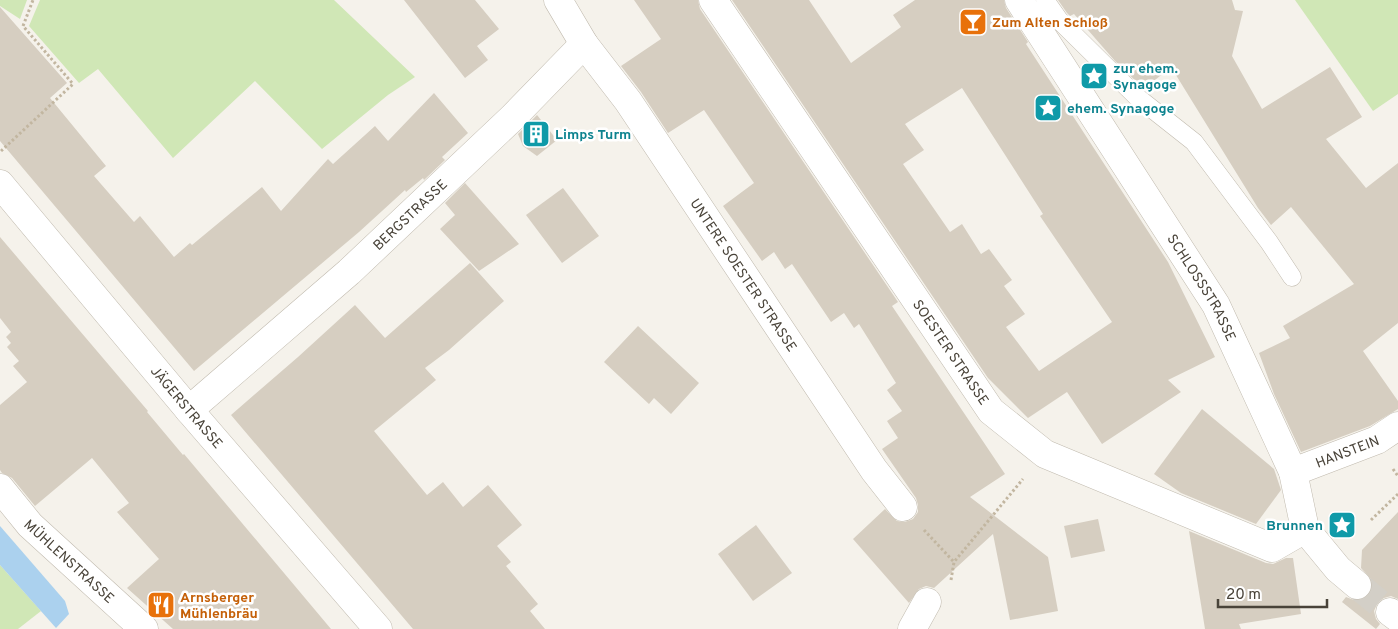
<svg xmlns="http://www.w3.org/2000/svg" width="1398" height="629" font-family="Overpass,sans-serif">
	<rect width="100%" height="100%" fill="#f5f2eb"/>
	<!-- green -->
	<g fill="#d0e7b6">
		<path d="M0,0H27L20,19L0,6Z"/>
		<path d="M40,0H334L415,77L388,95L322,149L255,81L173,158L98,69L79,83L29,26Z"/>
		<path d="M1295,0H1398V94L1373,111Z"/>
		<path d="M0,565L41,611L18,629H0Z"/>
	</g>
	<!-- water -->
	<path fill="#abd1ee" d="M0,526L65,601L69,614L56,628L0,565Z"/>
	<!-- building -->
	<g fill="#d6cec1" fill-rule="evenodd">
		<path d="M404,0H475L499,29L477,46L488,60L465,78Z"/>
		<path d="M634,0H698L700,9L898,302L892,306L1005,474L970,497L1048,557L1058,611L1010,620L993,534L934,588L926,586L919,589L909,603L853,539L885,509L897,521L905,522L913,519L918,512V505L916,498L882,449L898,438L887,421L902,411L887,390L896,383L859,324L854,328L844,313L831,322L792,264L785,269L774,252L762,261L723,206L754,183L704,110L668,133L641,92L621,66L661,39Z"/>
		<path d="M732,0H809L851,63L901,27L893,15L915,0H1004L1006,8L1028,42L1026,44L1168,262L1215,357L1168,380L1181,392L1102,444L1067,392L1028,418L988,378ZM962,88L1043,214L1040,216L1112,322L1039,371L1006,327L1025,314L1004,286L1012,280L989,249L981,254L962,224L950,232L903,164L924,150L905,124Z"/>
		<path d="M1058,0H1232L1235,10L1243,11L1232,56L1262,109L1330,67L1362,117L1326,139L1366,188L1398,163V323L1363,351L1398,401V409L1370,426L1301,452L1274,394L1259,353L1290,338L1283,326L1354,284L1291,207L1271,225L1258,208L1171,67L1144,89L1115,61L1074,14L1070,16L1067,13Z"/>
		<path d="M0,7L67,83L50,98L106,166L94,176L134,222L140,216L174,257L190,243L192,245L262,187L281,211L328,159L333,164L375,126L388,141L434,93L468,133L442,157L445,160L424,180L423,178L406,192L405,190L359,232L194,371L0,141Z"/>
		<path d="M537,115L557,140L537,156L523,146L518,134Z"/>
		<path d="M465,183L519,244L479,271L440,229L455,215L445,203Z"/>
		<path d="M563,188L599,236L562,263L526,215Z"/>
		<path d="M0,237L148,411L147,412L183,455L184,454L331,629H173L127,588L159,559L117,512L129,503L92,458L35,506L12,478L2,473L0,470V405L27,382L13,366L19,361L7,347L11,343L6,337L11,332L0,318Z"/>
		<path d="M470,263L504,301L449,350L425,368L436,380L374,431L427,495L443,482L463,507L488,485L522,525L497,546L511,562L506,566L538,604L530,611L545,629H413L231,415L298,357L355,305L385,338Z"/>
		<path d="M638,326L699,383L671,414L654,398L649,404L604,362Z"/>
		<path d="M1202,409L1274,469L1281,490L1256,524L1181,493L1154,474Z"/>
		<path d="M1398,512V599L1391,596L1384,598L1378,602L1374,611L1376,619L1380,624L1376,629L1342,602L1346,597L1354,600H1362L1369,595L1372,588V580L1361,568L1362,550Z"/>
		<path d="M1098,519L1105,551L1071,558L1064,526Z"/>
		<path d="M756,525L792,573L753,601L718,554Z"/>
		<path d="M1189,531L1266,563L1273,564L1286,558H1293L1301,614L1239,624L1241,629H1205Z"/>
	</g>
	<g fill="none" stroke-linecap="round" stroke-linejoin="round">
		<!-- minor-tunnel -->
		<path stroke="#d3cfc7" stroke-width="28" stroke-dasharray="28 14" stroke-linecap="butt" d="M1357,585L1390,612"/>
		<defs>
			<path id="service" d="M1045,0L1059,20L1137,97L1194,142L1269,242L1292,277"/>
			<g id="minor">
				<path id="s1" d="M558,0L584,44L628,101L874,470L903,507"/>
				<path id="s2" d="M713,0L991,411L1045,454L1272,548L1305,529"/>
				<path id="s3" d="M1019,0L1216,305L1293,472L1305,529L1338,569L1357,585"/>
				<path id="s4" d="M0,184L189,410L378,629"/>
				<path id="s5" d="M189,410L349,272L512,118L584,44"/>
				<path id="s6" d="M1293,472L1377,440L1398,426"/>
				<path id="s7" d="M0,488L30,525L144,629"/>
				<path d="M1390,612L1398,618"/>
				<path d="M912,629L927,602"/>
			</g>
		</defs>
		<!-- service casing -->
		<use href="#service" stroke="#c0baae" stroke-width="19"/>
		<!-- minor casing -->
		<use href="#minor" stroke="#c0baae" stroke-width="29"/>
		<!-- path -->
		<g stroke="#c2b6a0" stroke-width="3" stroke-dasharray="2.5 2.5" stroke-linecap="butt">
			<path d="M1,151L73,84L23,26L33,0"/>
			<path d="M1393,469L1398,476"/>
			<path d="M1371,520L1398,494"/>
			<path d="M924,530L954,562"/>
			<path d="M951,580L954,562L1023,479"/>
		</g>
		<!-- service -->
		<use href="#service" stroke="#fff" stroke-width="18"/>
		<!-- minor -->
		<use href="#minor" stroke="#fff" stroke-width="28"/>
	</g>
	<!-- icons -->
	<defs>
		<symbol id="bar-square" viewBox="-11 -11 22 22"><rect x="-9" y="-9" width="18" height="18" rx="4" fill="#e8710a" stroke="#fff"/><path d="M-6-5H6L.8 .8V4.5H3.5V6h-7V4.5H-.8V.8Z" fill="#fff"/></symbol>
		<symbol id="sight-square" viewBox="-11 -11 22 22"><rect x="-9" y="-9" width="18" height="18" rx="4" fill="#0f9aa8" stroke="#fff"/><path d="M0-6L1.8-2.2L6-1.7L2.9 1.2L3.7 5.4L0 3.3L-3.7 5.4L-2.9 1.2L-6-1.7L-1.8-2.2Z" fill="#fff"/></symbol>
		<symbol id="building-square" viewBox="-11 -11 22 22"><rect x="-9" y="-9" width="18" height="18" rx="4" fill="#0f9aa8" stroke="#fff"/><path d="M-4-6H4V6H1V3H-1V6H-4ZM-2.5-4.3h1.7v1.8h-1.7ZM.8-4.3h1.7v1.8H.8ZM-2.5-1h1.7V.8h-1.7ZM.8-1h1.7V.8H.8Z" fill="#fff"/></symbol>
		<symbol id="restaurant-square" viewBox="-11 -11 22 22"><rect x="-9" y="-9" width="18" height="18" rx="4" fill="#e8710a" stroke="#fff"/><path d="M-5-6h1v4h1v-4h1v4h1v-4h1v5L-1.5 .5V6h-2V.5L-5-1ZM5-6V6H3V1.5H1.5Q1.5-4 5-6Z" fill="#fff"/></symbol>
	</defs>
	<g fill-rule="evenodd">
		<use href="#bar-square" x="957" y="6" width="32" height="32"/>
		<use href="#sight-square" x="1078" y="60" width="32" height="32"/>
		<use href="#sight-square" x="1032" y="92" width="32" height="32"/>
		<use href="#building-square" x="520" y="118" width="32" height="32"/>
		<use href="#sight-square" x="1326" y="509" width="32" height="32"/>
		<use href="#restaurant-square" x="145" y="589" width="32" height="32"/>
	</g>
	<g text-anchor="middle" stroke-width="5" stroke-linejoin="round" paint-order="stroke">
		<!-- food labels -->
		<g font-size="14" font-weight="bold" fill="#c56008" stroke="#fff" text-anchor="start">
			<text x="992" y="27">Zum Alten Schloß</text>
			<text x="180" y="602">Arnsberger<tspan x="180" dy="16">Mühlenbräu</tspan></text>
		</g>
		<!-- culture labels -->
		<g font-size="14" font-weight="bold" fill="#0d838f" stroke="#fff" text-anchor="start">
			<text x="1113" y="73">zur ehem.<tspan x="1113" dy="16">Synagoge</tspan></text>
			<text x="1067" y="113">ehem. Synagoge</text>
			<text x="555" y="139">Limps Turm</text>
			<text x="1323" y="530" text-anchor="end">Brunnen</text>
		</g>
		<!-- street labels -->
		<g font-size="14" fill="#494339" stroke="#fff">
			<text dy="5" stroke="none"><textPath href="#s5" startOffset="295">BERGSTRASSE</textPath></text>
			<text dy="5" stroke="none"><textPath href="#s1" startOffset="332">UNTERE SOESTER STRASSE</textPath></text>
			<text dy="5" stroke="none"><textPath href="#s3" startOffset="341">SCHLOSSSTRASSE</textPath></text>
			<text dy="5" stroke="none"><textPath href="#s2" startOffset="425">SOESTER STRASSE</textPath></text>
			<text dy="5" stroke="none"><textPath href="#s4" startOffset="291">JÄGERSTRASSE</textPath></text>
			<text dy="5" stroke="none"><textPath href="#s6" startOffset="58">HANSTEIN</textPath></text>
			<text dy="5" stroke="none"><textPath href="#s7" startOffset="101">MÜHLENSTRASSE</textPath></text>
		</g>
	</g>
	<!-- scale -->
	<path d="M1218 599v8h109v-8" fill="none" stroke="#494339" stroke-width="2.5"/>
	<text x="1226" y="599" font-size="15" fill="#494339" stroke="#ffffff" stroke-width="4" paint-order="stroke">20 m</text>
</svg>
